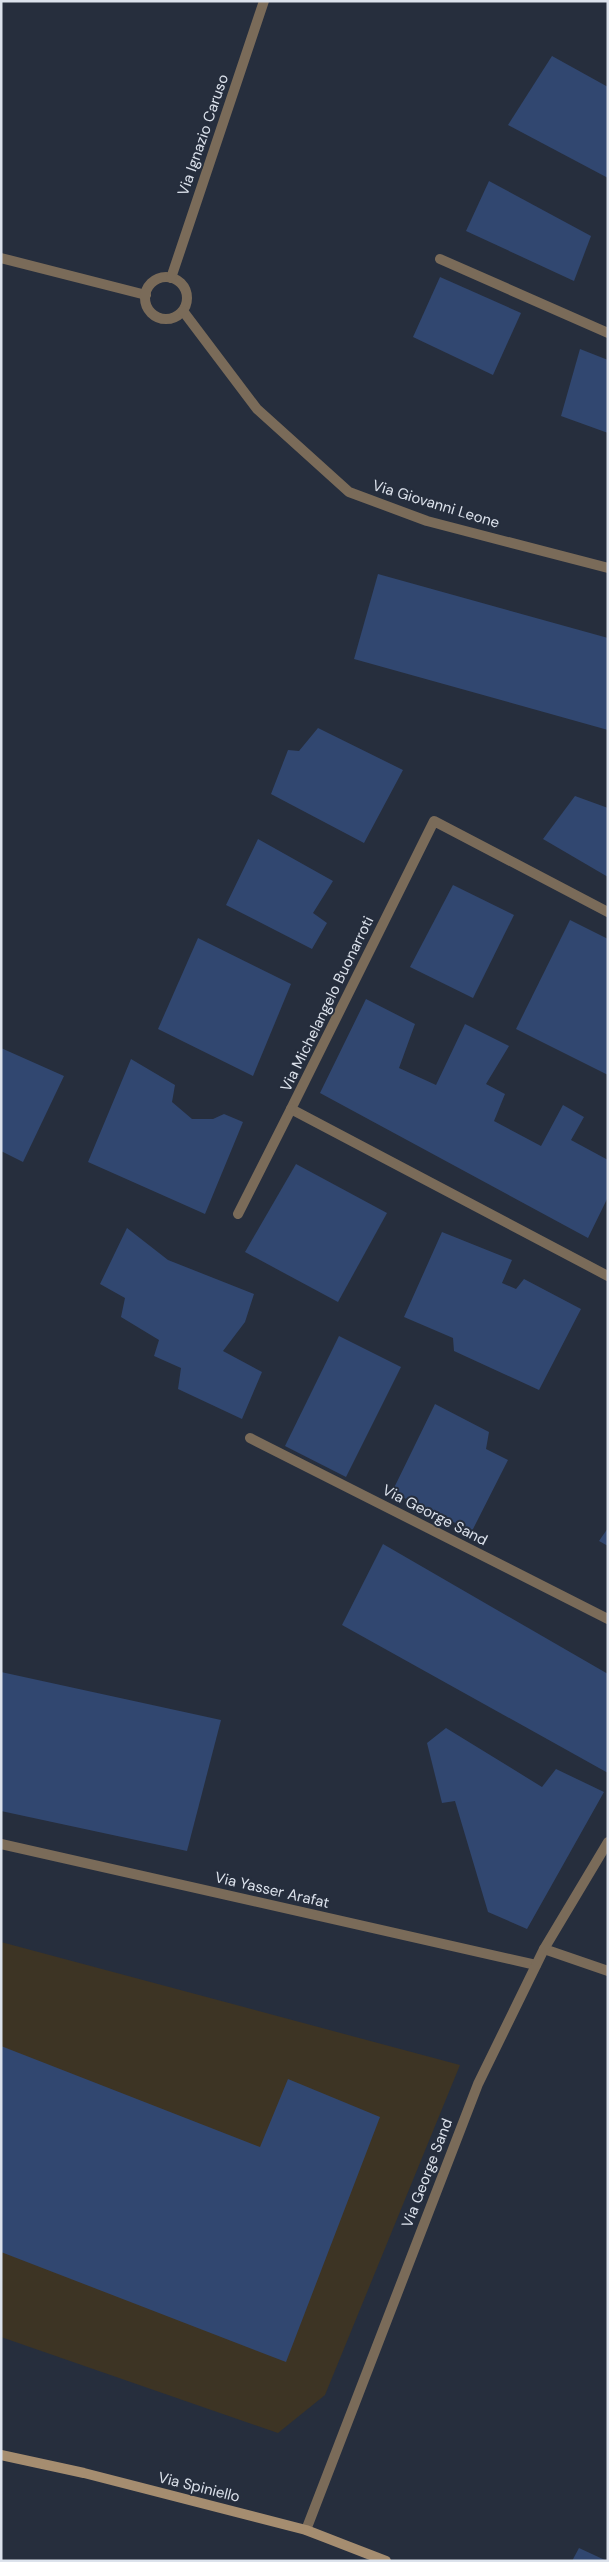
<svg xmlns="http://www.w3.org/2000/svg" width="609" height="2562" font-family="'DM Sans',sans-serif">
	<rect width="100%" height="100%" fill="#262e3d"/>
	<!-- education -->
	<path fill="#3d3424" d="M1,1942L460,2065L325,2395L278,2433L1,2337Z"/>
	<!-- building -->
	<g fill="#314770">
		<path d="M552,56L608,87V178L508,125Z"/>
		<path d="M489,181L591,236L574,281L466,231Z"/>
		<path d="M440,277L521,313L493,375L413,337Z"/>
		<path d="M580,349L608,360V433L561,416Z"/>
		<path d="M378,574L608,638V730L354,659Z"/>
		<path d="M318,728L403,770L364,843L271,794L288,750L299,751Z"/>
		<path d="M575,796L608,808V877L543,839Z"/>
		<path d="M258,839L333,881L313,913L327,923L312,949L226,905Z"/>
		<path d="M453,885L514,915L473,998L410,967Z"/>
		<path d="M570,920L608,939V1075L516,1029Z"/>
		<path d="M198,938L291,984L253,1076L158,1029Z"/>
		<path d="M366,999L415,1024L399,1068L436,1085L465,1024L509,1046L486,1084L505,1094L494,1121L541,1146L563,1105L584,1117L571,1140L608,1160V1197L588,1238L320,1093Z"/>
		<path d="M1,1048L64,1076L23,1162L1,1151Z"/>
		<path d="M131,1059L175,1085L172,1102L192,1119H213L224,1114L243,1122L205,1214L88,1162Z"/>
		<path d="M296,1164L387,1213L338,1302L245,1252Z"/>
		<path d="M127,1228L168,1260L254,1294L245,1322L223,1351L262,1372L242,1419L178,1389L181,1368L154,1356L159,1340L121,1317L125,1298L100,1284Z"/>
		<path d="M442,1232L512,1260L502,1283L516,1289L524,1279L581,1309L539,1390L454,1351L453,1338L404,1317Z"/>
		<path d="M339,1336L401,1367L346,1477L285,1446Z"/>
		<path d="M435,1404L489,1432L486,1449L508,1460L472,1531L392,1492Z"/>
		<path d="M608,1528V1546L599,1541Z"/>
		<path d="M383,1544L608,1674V1773L342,1625Z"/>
		<path d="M1,1672L221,1720L187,1851L1,1811Z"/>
		<path d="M446,1728L542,1787L556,1769L604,1792L527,1929L488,1912L455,1801L442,1803L427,1743Z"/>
		<path d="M1,2046L260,2147L288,2079L380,2117L286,2362L1,2252Z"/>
		<path d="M579,2548L607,2561H572Z"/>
	</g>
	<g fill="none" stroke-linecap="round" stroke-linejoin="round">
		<!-- street -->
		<g stroke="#7a6b59" stroke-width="10">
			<path d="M1,258L146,295"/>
			<path d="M440,259L608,333"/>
			<circle cx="166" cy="298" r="21"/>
			<path d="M171,278L264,1"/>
			<path d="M183,311L257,409L349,492L427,521L608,568"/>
			<path d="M608,912L434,821L291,1109L608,1276"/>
			<path d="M238,1214L291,1109"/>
			<path d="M250,1438L608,1619"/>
			<path d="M1,1844L536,1965"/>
			<path d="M544,1949L608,1971"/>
			<path d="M306,2530L478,2084L544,1949L608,1842"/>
		</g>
		<!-- secondary -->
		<path stroke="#a58d70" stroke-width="10" d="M1,2455L84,2473L306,2530L386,2561"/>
	</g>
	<g text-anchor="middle" stroke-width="4" stroke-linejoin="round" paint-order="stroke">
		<!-- street labels -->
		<g font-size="15" fill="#dce2ec" stroke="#262e3d">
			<text transform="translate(203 135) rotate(-71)" y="5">Via Ignazio Caruso</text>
			<text transform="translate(436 504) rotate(17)" y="5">Via Giovanni Leone</text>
			<text transform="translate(327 1004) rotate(-64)" y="5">Via Michelangelo Buonarroti</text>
			<text transform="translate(435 1515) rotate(27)" y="5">Via George Sand</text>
			<text transform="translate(272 1890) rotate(13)" y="5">Via Yasser Arafat</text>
			<text transform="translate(427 2173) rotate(-69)" y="5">Via George Sand</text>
			<text transform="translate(199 2487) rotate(14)" y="5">Via Spiniello</text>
		</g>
	</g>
	<!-- border -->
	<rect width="609" height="2562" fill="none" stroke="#dce2ec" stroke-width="5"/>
</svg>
